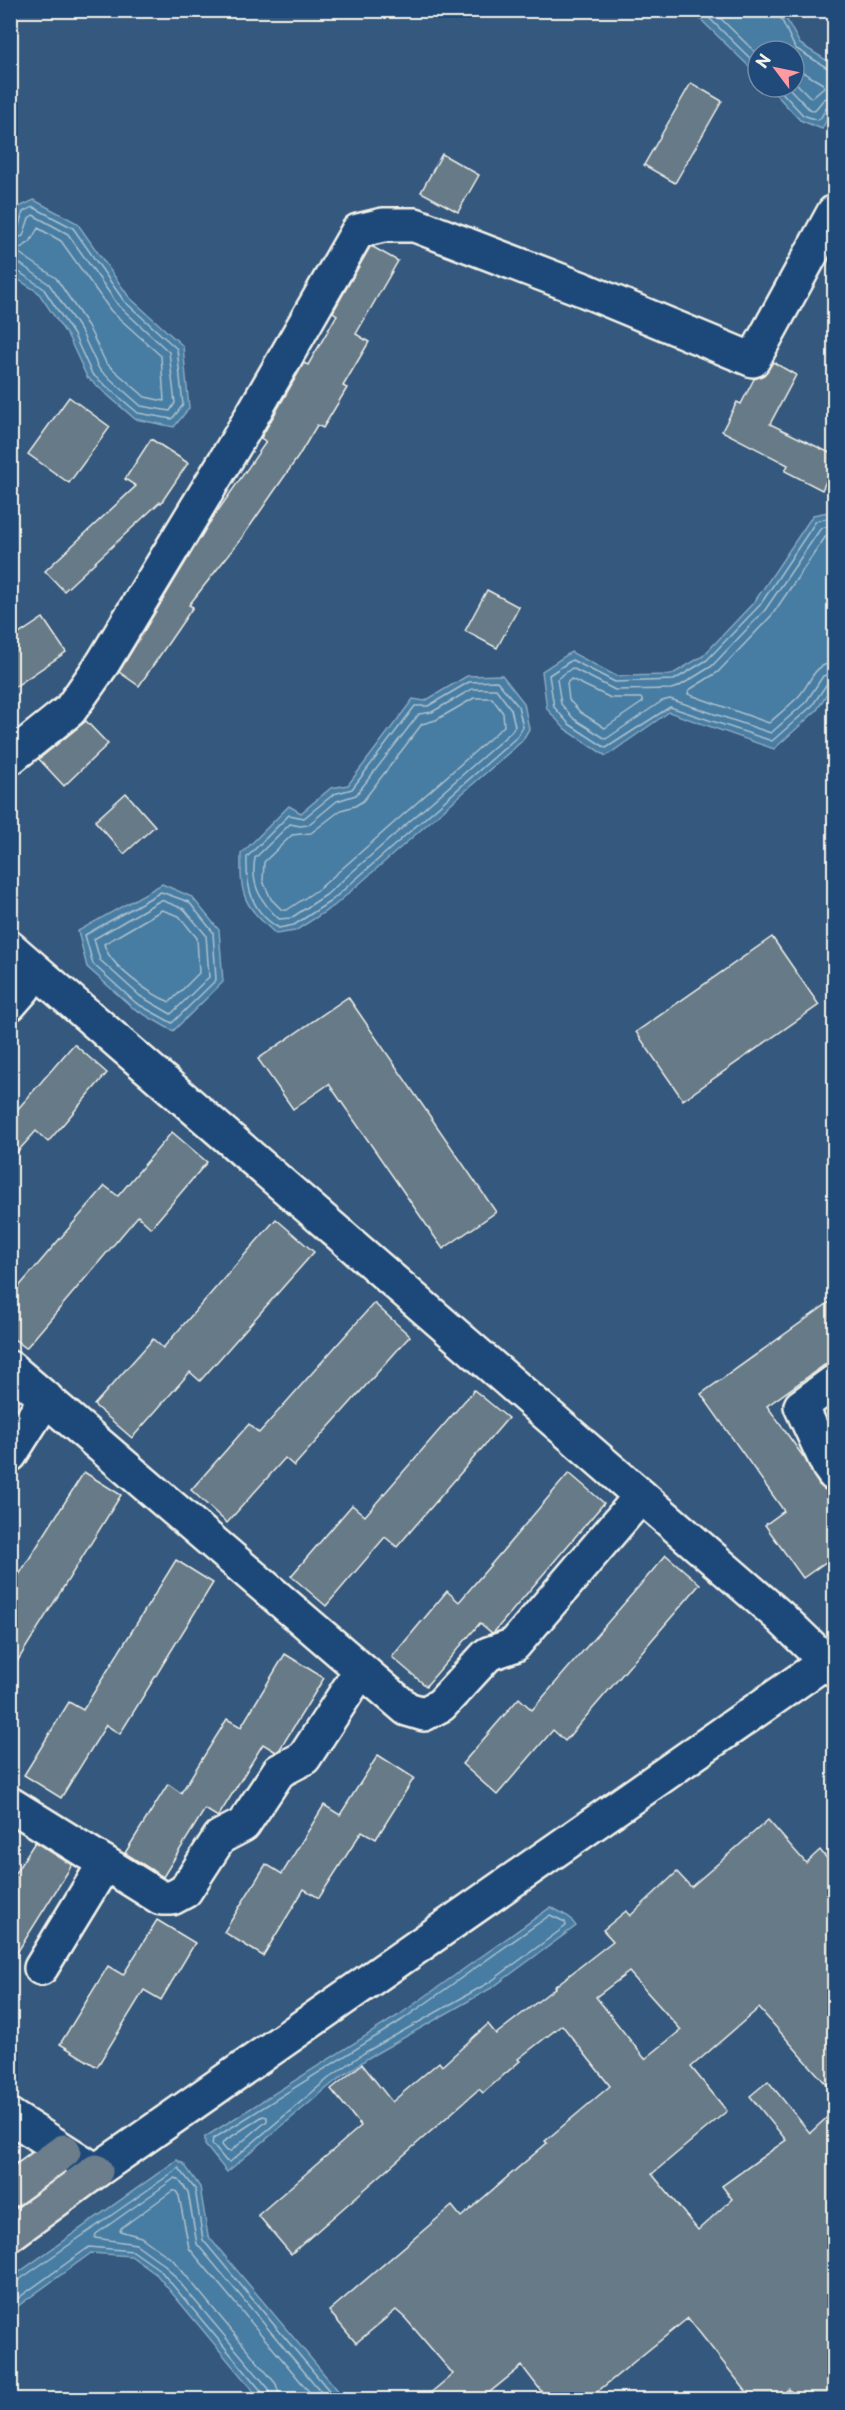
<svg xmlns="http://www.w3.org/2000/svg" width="845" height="2410" font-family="'Playpen Sans',sans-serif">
	<rect width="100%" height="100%" fill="#34587e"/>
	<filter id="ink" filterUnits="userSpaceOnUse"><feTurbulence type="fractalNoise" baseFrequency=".0167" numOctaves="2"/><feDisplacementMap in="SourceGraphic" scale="12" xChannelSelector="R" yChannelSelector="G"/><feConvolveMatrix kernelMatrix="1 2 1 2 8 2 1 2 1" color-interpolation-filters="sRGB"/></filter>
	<g filter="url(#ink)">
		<!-- water -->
		<g fill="#467ba3" stroke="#8caabf" stroke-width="1.5">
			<path d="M692,11H782L800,44L834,65V105L822,129L800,120L769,87H794V51H758V75Z"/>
			<path d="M34,200L77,223L129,297L183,346L189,408L174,427L135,419L87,377L69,338L38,292L14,277L11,271L10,240L17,208Z"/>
			<path d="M834,511V682L817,710L774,749L669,712L606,756L565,729L547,709L542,671L571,652L616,676L671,675L703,656L755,601L813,515Z"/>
			<path d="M502,675L524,703L529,729L522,741L334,906L295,931L276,934C244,905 240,898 241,854L289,806L301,813L331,788L348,785L413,699L425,701L467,676Z"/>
			<path d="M162,884L192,897L219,930L223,982L173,1031L133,1008L87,967L78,931Z"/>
			<path d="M551,1907L569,1917L576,1926L493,1987L368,2058L333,2083L227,2172L205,2145V2137L399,2015Z"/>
			<path d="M177,2160L184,2164L200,2187L208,2236L345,2399H260L157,2275L131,2256L91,2253L11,2311V2278Z"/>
		</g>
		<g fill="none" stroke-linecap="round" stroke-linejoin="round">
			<!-- shore -->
			<g stroke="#aec2cc" stroke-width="1.5">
				<path d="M701,10L758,66"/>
				<path d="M712,10L758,55"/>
				<path d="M777,10L795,48L829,69L834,70"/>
				<path d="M794,67L823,84L824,87L811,98L794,81"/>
				<path d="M777,87L803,115L817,120L820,119L828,105L834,104"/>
				<path d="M788,87L808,108L814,111L824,99L834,96"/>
				<path d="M38,228L61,241L111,311L161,356L164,401L145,397L106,363L88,326L56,278L19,253V249L30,242Z"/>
				<path d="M10,233L18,229L23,212L33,207L73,228L124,301L177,349L183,405L172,419L138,413L92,374L74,335L43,288L16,270L10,269"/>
				<path d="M10,240L23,236L29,218L33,215L68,234L118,305L169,352L175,403L170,411L141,406L99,369L81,331L49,284L19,263L10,261"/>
				<path d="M834,517L816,521L760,605L707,660L674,680L615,682L572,660L549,675L554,707L569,724L606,748L670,707L772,741L812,706L828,682L834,680"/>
				<path d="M834,525L821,528L765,610L712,666L678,687L671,689L615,690L572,668L557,679L561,704L574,719L606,739L662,701L670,699L771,733L806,702L823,676L834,672"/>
				<path d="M834,534L826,536L772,615L718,672L689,690L688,694L769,723C778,715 789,706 798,697C811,684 812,664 834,663"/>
				<path d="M571,679L611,698H641L643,702L605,728L580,712L569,700L567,683Z"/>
				<path d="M497,681L518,706L523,727L517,737L331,901L294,925L279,928C251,912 246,887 247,857L289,815L304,818L334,794L352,789L415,706H428L469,682Z"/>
				<path d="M472,689H496L511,709L515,726L511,732L326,895L291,918L279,919C261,902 250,885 255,858L290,824L300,826L308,825L337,801L356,795L419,714L432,712Z"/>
				<path d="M474,698H492L503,713L504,726L320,888L287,910H282L271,899L263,881L264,862L292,835L311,833L341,810L355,806L363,801L422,724L436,720Z"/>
				<path d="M161,892L189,902L213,932L216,980L172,1023L136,1003L93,964L85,935Z"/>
				<path d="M161,900L184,909L206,935L209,977L171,1014L140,996L100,960L94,939Z"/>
				<path d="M162,910L179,916L197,938L199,973L170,1002C149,994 109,965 104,944Z"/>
				<path d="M550,1915L565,1922L566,1926L490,1982L364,2053L329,2078L230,2162L226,2161L212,2144L213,2139L402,2020Z"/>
				<path d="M263,2116L267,2117V2121L231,2151H227L222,2145L223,2142Z"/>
				<path d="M10,2283L16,2282L179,2168L195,2189L203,2240L337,2400"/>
				<path d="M10,2304L89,2247L133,2251L160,2270L263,2393L264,2400"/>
				<path d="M272,2400L269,2389L165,2265L136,2244L95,2238L96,2234L175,2178L178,2179L188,2192L197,2244L328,2400"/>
				<path d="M281,2400L276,2384L173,2260L141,2237L120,2231L121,2228L172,2191H176L179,2196L189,2248L316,2400"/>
			</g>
		</g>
		<!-- building -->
		<g fill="#667a88" stroke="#f4f1e8" stroke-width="1.5" fill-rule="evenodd">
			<path d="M691,83L722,101L675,183L644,165Z"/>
			<path d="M442,154L479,175L458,212L421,192Z"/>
			<path d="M370,247H373L398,261L356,334L369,342L343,386L347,388L323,428L317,425L298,457L241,539L189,605L193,607L139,686L119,672L208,525L266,442L261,438L304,363L308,365L337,315L333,312Z"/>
			<path d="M773,362L796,375L770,424L834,455V464L822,490L785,471L788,465L722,431L737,402L741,404L754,379L764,375Z"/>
			<path d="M69,397L110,427L69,483L28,454Z"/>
			<path d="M151,439L188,463L161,503L160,502L64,591L45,571L136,486L125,479Z"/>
			<path d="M487,590L519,607L497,648L465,631Z"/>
			<path d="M43,618L66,652L10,690V640Z"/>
			<path d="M86,721L108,744L64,786L39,759Z"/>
			<path d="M126,793L155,826L124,854L95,821Z"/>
			<path d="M772,937L819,1005L683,1100L636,1032Z"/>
			<path d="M348,997L496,1212L443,1249L329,1084L293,1109L258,1059Z"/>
			<path d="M74,1044L107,1073L48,1142L36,1131L10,1160V1118Z"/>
			<path d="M172,1132L207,1162L151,1228L138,1216L26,1348L10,1336V1297L105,1186L118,1196Z"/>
			<path d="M276,1219L314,1252L200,1381L190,1372L132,1438L94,1405L153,1339L163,1348Z"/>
			<path d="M834,1299V1358L767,1406L805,1459L819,1485L828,1491L834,1500V1556L803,1578L765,1525L784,1511L701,1394Z"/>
			<path d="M374,1303L410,1336L294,1466L285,1458L227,1523L191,1490L249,1424L259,1433Z"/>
			<path d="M474,1390L508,1418L397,1547L385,1537L326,1606L291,1576L352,1505L365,1516Z"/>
			<path d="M84,1472L121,1495L10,1673V1589Z"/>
			<path d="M569,1473L604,1503L494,1632L492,1633L480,1623L426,1686L392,1657L447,1591L459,1602Z"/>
			<path d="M666,1555L700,1584L565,1741L553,1730L497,1795L462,1764L519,1698L532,1710Z"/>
			<path d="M176,1560L213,1583L120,1734L106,1725L61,1798L24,1775L69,1702L83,1710Z"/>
			<path d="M285,1654L324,1678L280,1749L276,1752L263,1744L218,1817L205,1809L163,1877L125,1853L168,1784L181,1793L227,1719L241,1727Z"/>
			<path d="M378,1755L414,1778L376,1839L362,1831L319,1898L304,1889L263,1956L224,1932L266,1864L282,1874L324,1805L340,1815Z"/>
			<path d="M768,1820L806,1863L820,1850L834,1867V2093L759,2008L691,2067L727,2111L652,2174L698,2230L732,2199L722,2186L786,2140L750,2096L768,2081L810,2133L834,2111V2400H797L789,2389L776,2400H753L688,2318L587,2400H548L522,2366L480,2400H422L453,2374L405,2318L396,2310L356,2343L329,2311L452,2206L461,2217L547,2143L545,2141L610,2086L562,2025L518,2059L520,2061L483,2093L479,2089L291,2254L258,2215L361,2126L331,2089L362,2064L392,2102L439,2062L442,2066L488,2024L496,2034L555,1988L554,1987L613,1941L603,1930L626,1911L630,1916L677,1872L691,1887ZM629,1972L681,2030L645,2059L596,1997Z"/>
			<path d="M35,1842L72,1865L10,1964V1881Z"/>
			<path d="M157,1920L195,1943L161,2000L144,1990L97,2067L60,2044L108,1966L123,1975Z"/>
		</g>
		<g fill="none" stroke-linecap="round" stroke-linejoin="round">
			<defs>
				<g id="minor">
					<path d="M10,758L70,710L103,663L242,433L358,231L383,225H415L582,289L753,360L834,212"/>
					<path d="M10,948L778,1615L834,1669"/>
					<path d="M10,1004L24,988"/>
					<path d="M10,1368L407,1709L424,1714L441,1705L488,1654L514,1645L641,1496"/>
					<path d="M834,1382L801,1406L829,1467L834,1474"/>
					<path d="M10,1455L46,1398"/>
					<path d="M10,1804L161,1898H172L185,1891L220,1837L243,1825L279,1771L304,1758L361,1670"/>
					<path d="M41,1968L105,1863"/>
					<path d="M10,2116L96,2171L834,1656"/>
				</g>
				<g id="major">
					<path d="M10,2190L64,2151"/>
					<path d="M10,2234L96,2171"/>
				</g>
			</defs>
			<!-- minor casing -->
			<use href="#minor" stroke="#f4f1e8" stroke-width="38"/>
			<!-- major casing -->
			<use href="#major" stroke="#f4f1e8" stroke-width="38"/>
			<!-- minor -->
			<use href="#minor" stroke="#1f4a7a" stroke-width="33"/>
			<!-- major -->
			<use href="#major" stroke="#6c7d8b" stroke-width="33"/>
		</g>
	</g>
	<!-- margin -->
	<rect width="845" height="2410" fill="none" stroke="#1f4a7a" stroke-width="36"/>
	<rect x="18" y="18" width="809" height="2374" fill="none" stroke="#f4f1e8" stroke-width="2" filter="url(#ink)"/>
	<!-- north arrow -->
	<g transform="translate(776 69) rotate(302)"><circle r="28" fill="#1f4a7a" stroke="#748da6" stroke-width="1.5"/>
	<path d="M0-4.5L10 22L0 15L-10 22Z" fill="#ff9aa2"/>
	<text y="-9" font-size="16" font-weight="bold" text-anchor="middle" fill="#f4f1e8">N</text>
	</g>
</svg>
